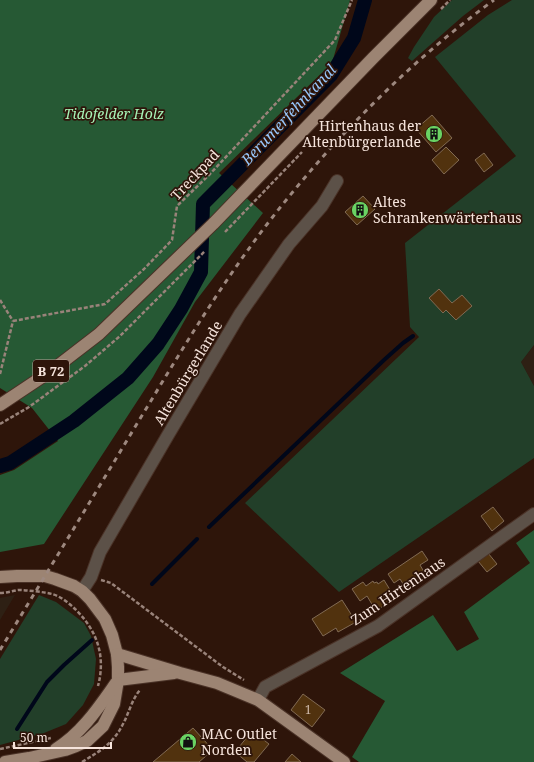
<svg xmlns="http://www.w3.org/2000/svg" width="534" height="762" font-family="'Noto Serif',serif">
	<rect width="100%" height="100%" fill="#2e150a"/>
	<!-- commercial -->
	<g fill="#2e2014">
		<path d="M534,345V386L521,362Z"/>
		<path d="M15,595L0,620V598Z"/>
	</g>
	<!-- green -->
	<g fill="#223f29">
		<path d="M452,0H484L463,16L412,61L408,58L414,47L434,17Z"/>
		<path d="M512,0H534V345L521,362L534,386V458L339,592L245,503L419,337L410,327L405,243L516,156L435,57L488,15Z"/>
		<path d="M39,595L56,602L84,623L91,636L96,659L94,684L83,705L66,724L44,733L0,745V659Z"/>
	</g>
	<!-- forest -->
	<g fill="#265934">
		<path d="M0,0H350L332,63L219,173L263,213L195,302L153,377L44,544L0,552V475L14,470L58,441L32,408L0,388Z"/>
		<path d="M534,530V762H359L352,757L385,701L340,673L433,615L457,651L479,639L464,612L530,563L516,543Z"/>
	</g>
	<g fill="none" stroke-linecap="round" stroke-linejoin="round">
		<!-- stream -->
		<g stroke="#00071a" stroke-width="4">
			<path d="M209,527L384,360L403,343L413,336"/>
			<path d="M152,584L197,539"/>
			<path d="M17,729L47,682L64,665L92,640"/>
		</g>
		<!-- canal -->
		<path stroke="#00071a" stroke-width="14" d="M0,466L10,463L74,421L128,378L158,344L181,309L201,272L203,204L331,75L354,38L365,0"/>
	</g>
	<!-- building -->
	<g fill="#51320e" stroke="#816a53">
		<path d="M432,115L452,138L436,152L416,129Z"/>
		<path d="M446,147L459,160L444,174L432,160Z"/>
		<path d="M484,153L493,165L484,172L475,160Z"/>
		<path d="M363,196L375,209L357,225L345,212Z"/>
		<path d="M439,289L452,303L462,295L472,306L456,320L446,310L443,313L429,298Z"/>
		<path d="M493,507L504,521L492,531L481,516Z"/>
		<path d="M422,551L428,560L420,565L427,577L407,590L400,579L394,583L388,574Z"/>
		<path d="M488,553L497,564L487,572L478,561Z"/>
		<path d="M384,580L395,598L376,611L367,596L360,601L352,589L363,582L366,586L373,581L374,583L377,582L378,584Z"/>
		<path d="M342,600L356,622L338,632L336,628L323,636L312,619Z"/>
		<path d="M303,694L325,710L312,727L291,710Z"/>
		<path d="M193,728L213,750L199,762H153Z"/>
		<path d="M252,731L269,744L254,762H247L235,752Z"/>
		<path d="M292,754L301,762H285Z"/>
	</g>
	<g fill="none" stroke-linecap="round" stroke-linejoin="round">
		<defs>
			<g id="minor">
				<path d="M82,591L91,577L100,552L168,435L240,314L289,244L322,206L337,181"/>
				<path d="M258,700L265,687L378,626L534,514"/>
			</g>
			<g id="major">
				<path d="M0,405L51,371L99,334L213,224L373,58L431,0"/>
				<path d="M0,577L17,576H45L55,579L74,586L82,591L90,599L105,619L112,635L117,654L118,667V680L114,704L103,726L87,741L76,746L65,750L29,758L5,762"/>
				<path d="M117,654L180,673L217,683L258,700L344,762"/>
				<path d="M118,680L174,673"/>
				<path d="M56,749C82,733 99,707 116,683"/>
			</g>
		</defs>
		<!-- minor casing -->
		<use href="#minor" stroke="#4a3227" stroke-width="14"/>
		<!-- major casing -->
		<use href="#major" stroke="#4a3227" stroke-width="14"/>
		<!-- path -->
		<g stroke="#99837a" stroke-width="2.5" stroke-dasharray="4 2" stroke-linecap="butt">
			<path d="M441,9L450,0"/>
			<path d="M225,232L302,152"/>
			<path d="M0,300L13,321"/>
			<path d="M13,321L105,304L144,269L172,240L177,206L210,174L335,40L352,0"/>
			<path d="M0,374L13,321"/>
			<path d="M0,424L29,407L85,366L120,336L205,251"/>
			<path d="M101,580L111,583L223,667L244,680"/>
			<path d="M0,593C6,593 12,591 18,590C26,590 44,592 52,594C60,596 69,603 75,609C97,630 106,656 98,686"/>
			<path d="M0,749L51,738"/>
			<path d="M82,762C100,751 113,744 123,724C129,713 132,699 140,690"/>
		</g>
		<!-- minor -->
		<use href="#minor" stroke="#5c5148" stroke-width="12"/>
		<!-- major -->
		<use href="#major" stroke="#9c8473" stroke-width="12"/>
		<!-- rail -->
		<path stroke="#9d887f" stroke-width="3" stroke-dasharray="5 5" stroke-linecap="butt" d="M0,650C45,576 90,502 135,427C177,358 218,288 268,223C332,140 409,62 494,0"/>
	</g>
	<!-- icons -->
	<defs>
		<symbol id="building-disc" viewBox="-11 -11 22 22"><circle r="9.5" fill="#6ad363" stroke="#2e150a"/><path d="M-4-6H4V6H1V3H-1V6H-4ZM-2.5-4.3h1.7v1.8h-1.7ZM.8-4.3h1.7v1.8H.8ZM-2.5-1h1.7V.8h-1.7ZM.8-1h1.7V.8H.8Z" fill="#111"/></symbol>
		<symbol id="shop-disc" viewBox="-11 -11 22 22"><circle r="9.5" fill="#6ad363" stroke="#2e150a"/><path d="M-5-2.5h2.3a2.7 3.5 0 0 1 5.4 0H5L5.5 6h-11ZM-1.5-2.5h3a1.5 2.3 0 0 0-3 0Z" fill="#111"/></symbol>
	</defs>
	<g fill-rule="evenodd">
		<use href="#building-disc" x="424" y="124" width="20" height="20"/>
		<use href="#building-disc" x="350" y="200" width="20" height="20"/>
		<use href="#shop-disc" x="178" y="732" width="20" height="20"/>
	</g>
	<g text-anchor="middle" stroke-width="3.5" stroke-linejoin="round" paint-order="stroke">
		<!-- number labels -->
		<g font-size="12" fill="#cdb8a8">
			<text x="308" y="714">1</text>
		</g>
		<!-- shield labels -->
		<rect fill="#2e150a" stroke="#baa69d" stroke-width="1" x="33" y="360" width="36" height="22" rx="3"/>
		<g font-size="13" font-weight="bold" fill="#f6e4dc">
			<text x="51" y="376">B 72</text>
		</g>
		<!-- park labels -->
		<g font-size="14" font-style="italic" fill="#a6f3b6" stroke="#2e150a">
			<text x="114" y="119">Tidofelder Holz</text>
		</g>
		<!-- poi labels -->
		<g font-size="14" fill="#f6e4dc" stroke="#2e150a" text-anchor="start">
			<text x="421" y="131" text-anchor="end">Hirtenhaus der<tspan x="421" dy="16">Altenbürgerlande</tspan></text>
			<text x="373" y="207">Altes<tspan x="373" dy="16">Schrankenwärterhaus</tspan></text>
			<text x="201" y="739">MAC Outlet<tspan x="201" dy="16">Norden</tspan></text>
		</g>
		<!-- street labels -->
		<g font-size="14" fill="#f6e4dc" stroke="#2e150a">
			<text transform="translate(195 175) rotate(-47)" y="5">Treckpad</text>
			<text transform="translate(188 373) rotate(-59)" y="5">Altenbürgerlande</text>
			<text transform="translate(398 591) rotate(-34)" y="5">Zum Hirtenhaus</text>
		</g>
		<!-- water labels -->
		<g font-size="15" font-style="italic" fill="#97c7fc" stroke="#2e150a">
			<text transform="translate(289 115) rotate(-47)" y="5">Berumerfehnkanal</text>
		</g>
	</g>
	<!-- scale -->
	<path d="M14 742v6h97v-6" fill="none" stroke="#f6e4dc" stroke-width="2"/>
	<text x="20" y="742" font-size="12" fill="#f6e4dc" stroke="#2e150a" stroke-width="3" paint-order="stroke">50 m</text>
</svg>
